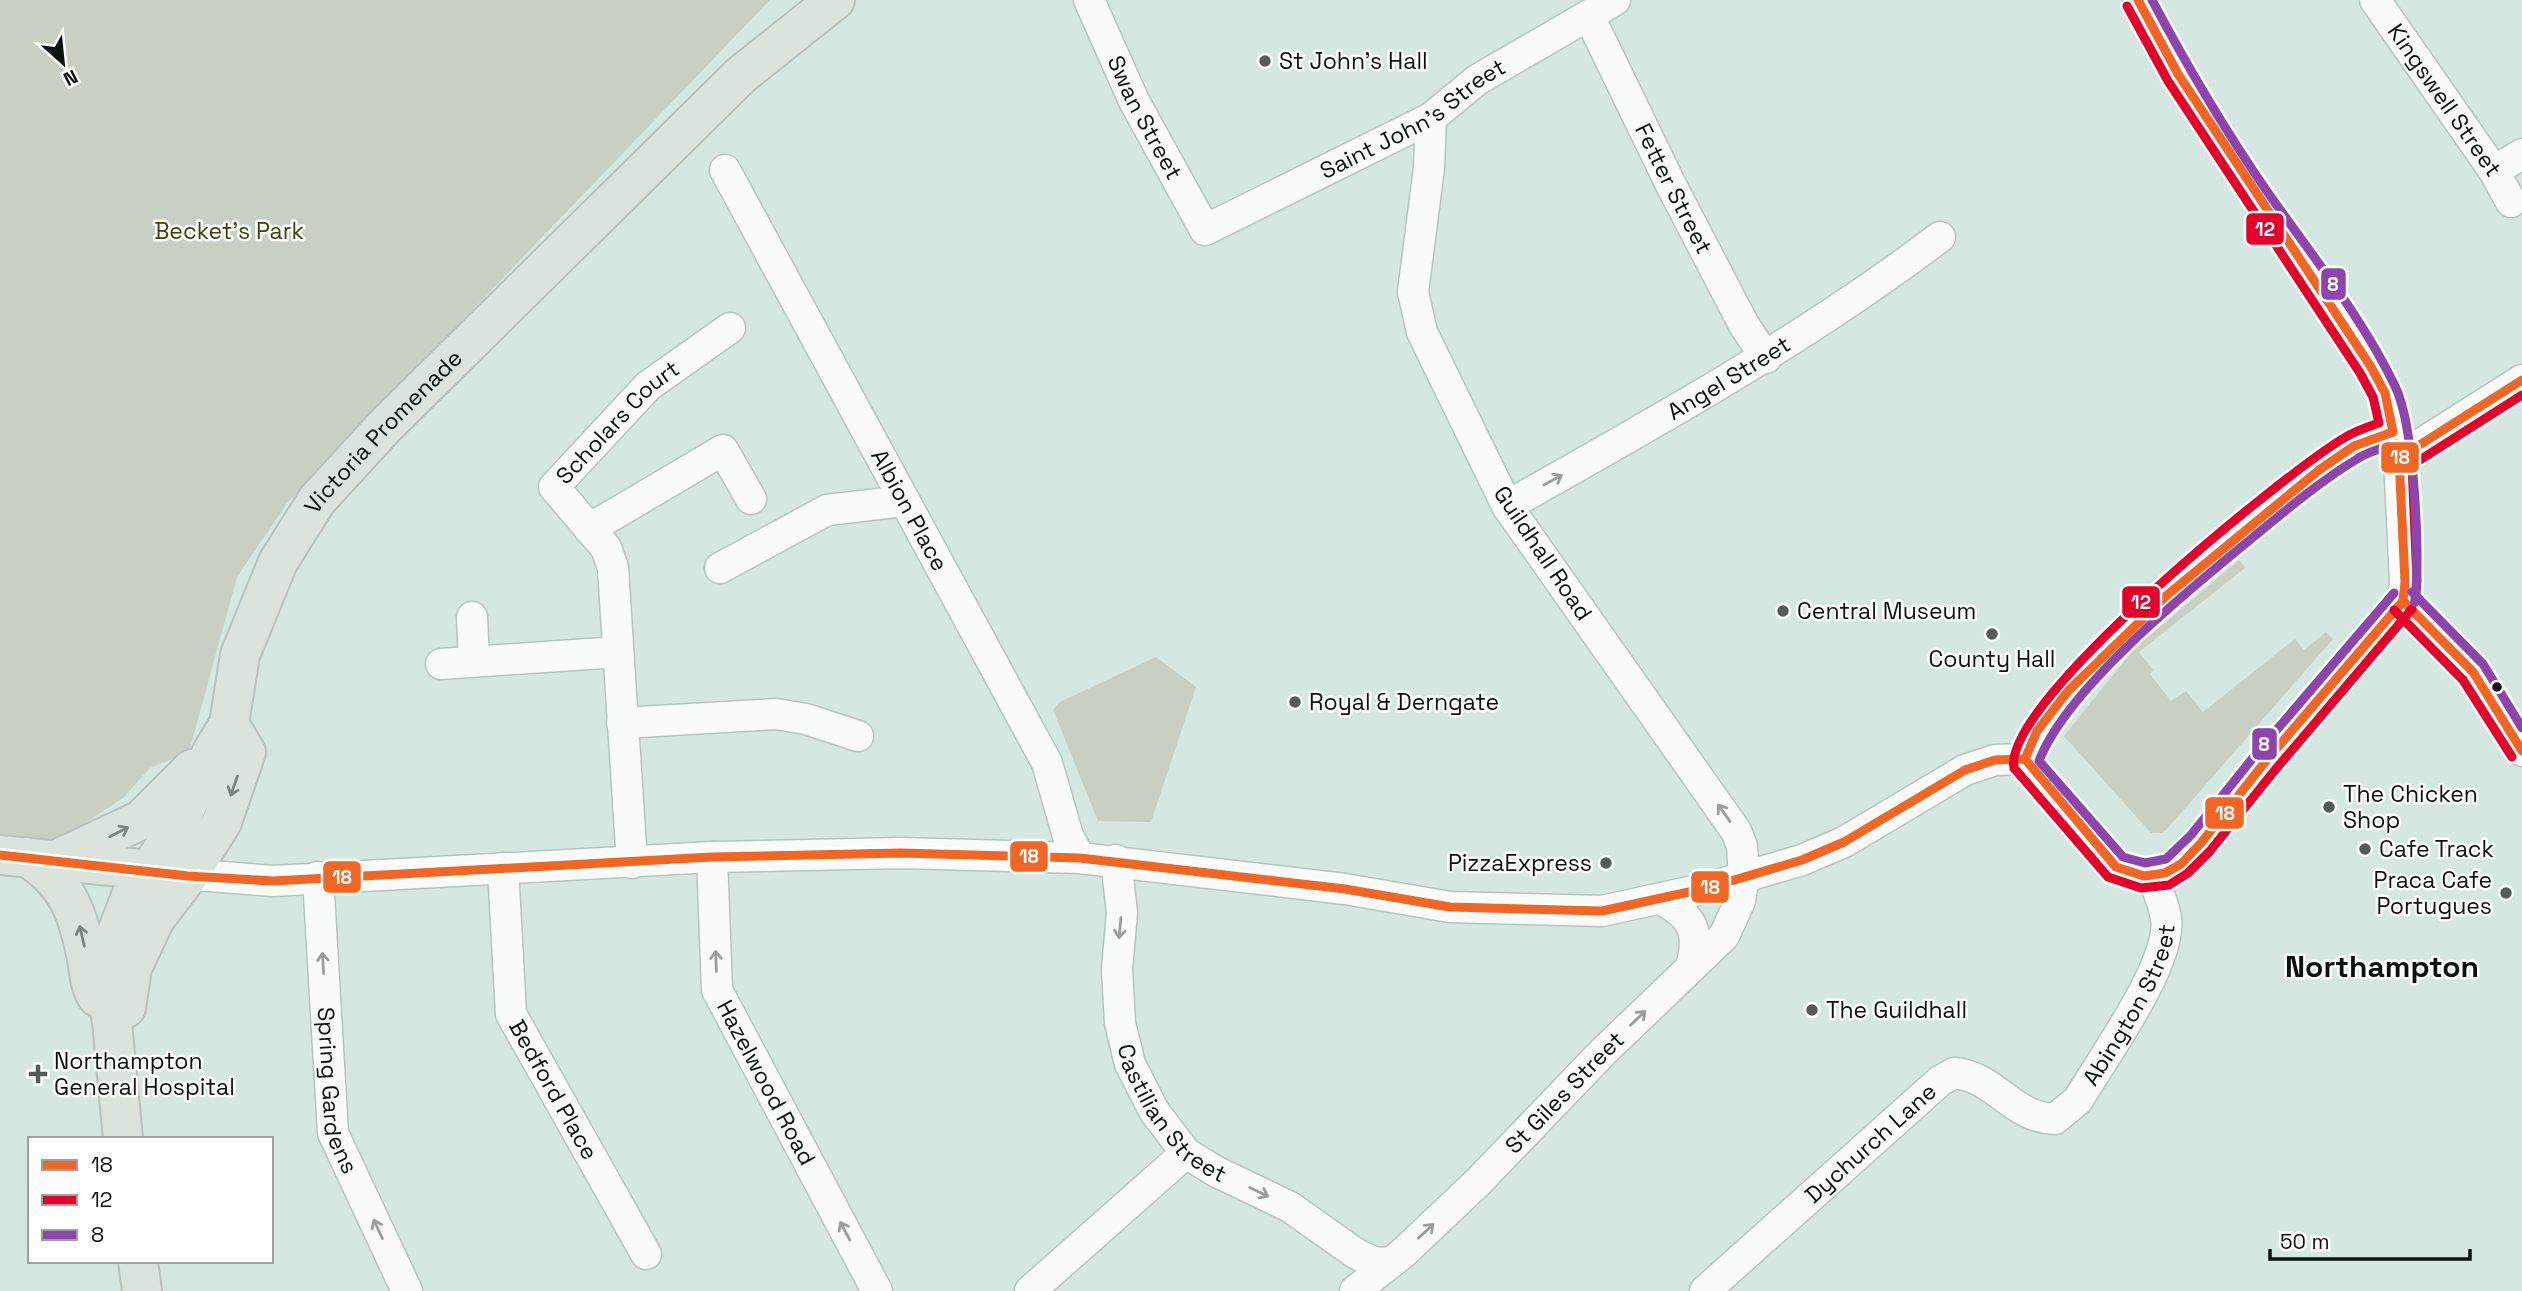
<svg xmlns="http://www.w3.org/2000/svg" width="2522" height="1291" font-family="'Space Grotesk',sans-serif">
	<rect width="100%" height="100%" fill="#d5e7e1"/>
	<!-- green -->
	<g fill="#c7d0c3">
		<path d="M0,0H770L288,502L237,577L189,752L150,768L123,798L58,841L0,834Z"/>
		<path d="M2239,560L2245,568L2139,652L2153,670L2150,674L2171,701L2186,691L2203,712L2295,639L2304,650L2326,632L2333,639L2167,829L2162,833H2151L2064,736L2134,649Z"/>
		<path d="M1156,657L1196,687L1151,822L1098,821L1053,710L1060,702Z"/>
	</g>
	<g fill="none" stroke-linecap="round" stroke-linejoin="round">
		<defs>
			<g id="minor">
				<path id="s1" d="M1089,0L1134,101L1205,230L1431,118L1477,80L1615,0"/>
				<path d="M2138,0L2178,74L2253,192L2330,301L2385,393L2399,458L2405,582L2403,601"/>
				<path id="s2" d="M2375,0L2494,171L2511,202"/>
				<path id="s3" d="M1589,16L1671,185L1744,325L1766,358"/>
				<path id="s4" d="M725,170L1047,763L1068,836L1080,858"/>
				<path d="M2494,171L2522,154"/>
				<path d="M2399,458L2522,380"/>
				<path id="s5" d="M1507,506C1656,422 1804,340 1940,237"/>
				<path d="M589,529L723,450L751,499"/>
				<path d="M720,568L827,510L904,501"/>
				<path d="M2403,601L2473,672L2522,751"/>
				<path d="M472,617L474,661"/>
				<path d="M441,664L618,652"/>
				<path d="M622,723L776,714L806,719L858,736"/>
				<path d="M2025,759L2116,867C2135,875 2152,881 2172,870C2194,857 2229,807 2246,785C2297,723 2350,662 2403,601"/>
				<path d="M2025,759C2027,701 2291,485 2349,449C2362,441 2378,436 2393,432"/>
				<path id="s6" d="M712,857L717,990L877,1291"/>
				<path id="s7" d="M1116,860L1122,913L1117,969L1120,1023L1130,1064L1154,1111L1186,1153L1215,1171L1290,1207L1355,1253L1373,1262L1388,1263"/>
				<path id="s8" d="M632,863L613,568L606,548L554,487L648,386L730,328"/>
				<path id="s9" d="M503,868L511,1014L646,1254"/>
				<path d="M172,873L273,881L712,857L901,853L1080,858L1345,889L1450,907L1602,911L1707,888L1802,860L1844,842L1965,770L1995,760L2025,759"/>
				<path id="s10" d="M318,877L333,1133L407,1291"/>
				<path d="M1661,899C1692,916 1701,931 1691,967"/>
				<path d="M1030,1291L1186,1153"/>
				<path id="s11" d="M1355,1291L1403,1253L1478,1182L1603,1052L1724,936L1740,901L1744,876L1742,846L1736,831L1507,506L1422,332L1413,292L1429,168L1431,118"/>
				<path id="s12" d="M1705,1291L1940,1081L1954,1073C1995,1076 2012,1118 2055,1119L2078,1100C2102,1059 2173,962 2166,918C2164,904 2157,890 2153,877"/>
			</g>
			<g id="primary">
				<path d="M0,855L151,870"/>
				<path d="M27,857C68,883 78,913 87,959C89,972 90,986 97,997"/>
				<path d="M56,860L141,820L192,769"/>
				<path d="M126,1008L132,968L155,919L188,876L222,822L246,752L229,724"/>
				<path id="s13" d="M123,1139L112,1022L104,978L112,945L131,896L174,833L212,752L229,724L240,655L278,562L317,500L385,426L741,75L835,0"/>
				<path d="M138,1261L142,1291"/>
			</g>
		</defs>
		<!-- minor casing -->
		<use href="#minor" stroke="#b6c4bf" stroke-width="33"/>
		<!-- primary casing -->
		<use href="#primary" stroke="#bac2c0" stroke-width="42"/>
		<!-- minor -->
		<use href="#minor" stroke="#f9fbfa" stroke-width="30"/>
		<!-- primary -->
		<use href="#primary" stroke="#dae4dd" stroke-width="38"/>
		<defs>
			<g id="bus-1">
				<path d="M2403,601L2405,582L2399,458L2522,380"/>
				<path d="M2403,601L2473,672L2522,751"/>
				<path d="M2025,759L2037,731L2068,691L2166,596L2319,470L2354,446L2393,432L2385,393L2371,367L2178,74L2138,0"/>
				<path d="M2025,759L2116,867L2144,876L2165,873L2181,864L2201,843L2265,762L2403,601"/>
				<path d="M0,855L188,876L273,881L712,857L901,853L1080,858L1345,889L1450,907L1602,911L1707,888L1802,860L1844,842L1965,770L1995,760L2025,759"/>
			</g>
			<g id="bus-2">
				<path d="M2127,6L2168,81L2360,373L2373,397L2379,423C2367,427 2355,431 2344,438C2285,473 2001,703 2014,768L2108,877L2141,888L2169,885L2188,873L2210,851L2275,770L2412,609"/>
				<path d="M2415,602L2417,581L2412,465L2522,395"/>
				<path d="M2394,610L2463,680L2512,757"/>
			</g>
			<g id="bus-3">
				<path d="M2152,0C2186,64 2223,127 2264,187C2309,252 2361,315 2395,386C2415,427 2420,556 2415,602"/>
				<path d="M2412,592L2483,664L2522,728"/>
				<path d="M2394,593L2256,754L2191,835L2166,859L2145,863L2123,857L2039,761C2067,688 2189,590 2251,539C2285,511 2319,482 2357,459C2369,451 2383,448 2396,444"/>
			</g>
		</defs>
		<!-- bus-1 casing -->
		<use href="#bus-1" stroke="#fff" stroke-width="14"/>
		<!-- bus-2 casing -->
		<use href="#bus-2" stroke="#fff" stroke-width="14"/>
		<!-- bus-3 casing -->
		<use href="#bus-3" stroke="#fff" stroke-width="14"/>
		<!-- bus-1 -->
		<use href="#bus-1" stroke="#f26522" stroke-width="9"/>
		<!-- bus-2 -->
		<use href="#bus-2" stroke="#e4002b" stroke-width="9"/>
		<!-- bus-3 -->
		<use href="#bus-3" stroke="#8e44ad" stroke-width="9"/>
	</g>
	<!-- one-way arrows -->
	<defs><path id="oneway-shaft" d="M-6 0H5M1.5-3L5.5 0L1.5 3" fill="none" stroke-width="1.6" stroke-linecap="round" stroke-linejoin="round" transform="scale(1.75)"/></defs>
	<g stroke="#999e9c">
		<use href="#oneway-shaft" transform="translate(1553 480) rotate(-29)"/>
		<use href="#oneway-shaft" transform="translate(1724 813) rotate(-125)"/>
		<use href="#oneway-shaft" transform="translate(1120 928) rotate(95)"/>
		<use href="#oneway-shaft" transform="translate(716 961) rotate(-92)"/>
		<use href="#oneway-shaft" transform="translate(323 963) rotate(-93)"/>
		<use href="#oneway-shaft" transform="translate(1638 1018) rotate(-44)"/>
		<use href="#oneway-shaft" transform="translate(1259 1192) rotate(26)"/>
		<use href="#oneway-shaft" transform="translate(378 1229) rotate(-115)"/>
		<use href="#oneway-shaft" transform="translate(845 1231) rotate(-118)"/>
		<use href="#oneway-shaft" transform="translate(1426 1231) rotate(-44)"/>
	</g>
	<g stroke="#7c8681">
		<use href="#oneway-shaft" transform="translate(234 786) rotate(109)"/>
		<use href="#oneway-shaft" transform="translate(119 832) rotate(-27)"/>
		<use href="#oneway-shaft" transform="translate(82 936) rotate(-103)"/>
	</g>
	<!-- markers -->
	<g fill="#505d59" stroke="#fff" stroke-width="2.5">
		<circle cx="1265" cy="61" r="7"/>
		<circle cx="1783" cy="611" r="7"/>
		<circle cx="1992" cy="634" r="7"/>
		<circle cx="1295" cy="702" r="7"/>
		<circle cx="2329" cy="807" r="7"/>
		<circle cx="2365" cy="849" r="7"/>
		<circle cx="1606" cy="863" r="7"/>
		<circle cx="2506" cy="893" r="7"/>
		<circle cx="1812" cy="1010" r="7"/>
		<path d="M34.5 1063.5h7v7h7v7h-7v7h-7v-7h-7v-7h7z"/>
	</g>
	<circle fill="#081310" stroke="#fff" stroke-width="2.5" cx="2497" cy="687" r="6"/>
	<g text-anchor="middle" stroke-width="5" stroke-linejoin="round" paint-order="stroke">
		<!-- poi labels -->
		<g font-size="23" fill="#081310" stroke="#fff" text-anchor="start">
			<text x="1279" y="69">St John's Hall</text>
			<text x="1797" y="619">Central Museum</text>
			<text x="1992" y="667" text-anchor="middle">County Hall</text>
			<text x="1309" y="710">Royal &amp; Derngate</text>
			<text x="2343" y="802">The Chicken<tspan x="2343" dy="26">Shop</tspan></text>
			<text x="2379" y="857">Cafe Track</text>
			<text x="1592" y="871" text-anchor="end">PizzaExpress</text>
			<text x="2492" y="888" text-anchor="end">Praca Cafe<tspan x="2492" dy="26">Portugues</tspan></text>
			<text x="1826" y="1018">The Guildhall</text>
			<text x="54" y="1069">Northampton<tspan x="54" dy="26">General Hospital</tspan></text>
		</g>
		<!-- street labels -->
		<g font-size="23" fill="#081310" stroke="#fff">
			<text dy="8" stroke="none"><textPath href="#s2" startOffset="122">Kingswell Street</textPath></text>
			<text dy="8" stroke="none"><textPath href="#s1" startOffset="130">Swan Street</textPath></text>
			<text dy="8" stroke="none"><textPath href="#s1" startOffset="494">Saint John's Street</textPath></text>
			<text dy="8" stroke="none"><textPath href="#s3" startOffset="192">Fetter Street</textPath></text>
			<text dy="8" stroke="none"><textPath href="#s5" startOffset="256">Angel Street</textPath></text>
			<text dy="8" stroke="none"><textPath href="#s8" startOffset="488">Scholars Court</textPath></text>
			<text dy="8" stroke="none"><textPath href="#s13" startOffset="786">Victoria Promenade</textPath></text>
			<text dy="8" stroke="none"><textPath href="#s4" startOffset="387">Albion Place</textPath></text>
			<text transform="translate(1543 553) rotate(56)" y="8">Guildhall Road</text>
			<text dy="8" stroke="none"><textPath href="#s12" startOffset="583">Abington Street</textPath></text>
			<text dy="8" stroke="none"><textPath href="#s6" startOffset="238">Hazelwood Road</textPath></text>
			<text dy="8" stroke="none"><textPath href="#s9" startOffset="233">Bedford Place</textPath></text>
			<text dy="8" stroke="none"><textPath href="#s10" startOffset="215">Spring Gardens</textPath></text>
			<text dy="8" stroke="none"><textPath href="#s11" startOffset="289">St Giles Street</textPath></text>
			<text dy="8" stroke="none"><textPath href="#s7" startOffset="271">Castilian Street</textPath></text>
			<text dy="8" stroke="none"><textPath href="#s12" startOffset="222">Dychurch Lane</textPath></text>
		</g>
		<!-- park labels -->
		<g font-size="23" fill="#3b400c" stroke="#fff">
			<text x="229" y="239">Becket's Park</text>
		</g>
		<!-- district labels -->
		<g font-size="30" font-weight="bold" fill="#081310" stroke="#fff">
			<text x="2382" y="977">Northampton</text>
		</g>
	</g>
	<g stroke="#fff" stroke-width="2.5">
		<rect x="2245" y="212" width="40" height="34" rx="7" fill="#e4002b"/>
		<rect x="2320" y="267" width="27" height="34" rx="7" fill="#8e44ad"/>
		<rect x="2380" y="441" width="40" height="33" rx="7" fill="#f26522"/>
		<rect x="2121" y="585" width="40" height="34" rx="7" fill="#e4002b"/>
		<rect x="2251" y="727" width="27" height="34" rx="7" fill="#8e44ad"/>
		<rect x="2204" y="796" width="41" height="34" rx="7" fill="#f26522"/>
		<rect x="1009" y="840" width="40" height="33" rx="7" fill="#f26522"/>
		<rect x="322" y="860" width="40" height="34" rx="7" fill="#f26522"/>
		<rect x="1690" y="870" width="40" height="34" rx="7" fill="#f26522"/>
	</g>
	<g font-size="19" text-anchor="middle" font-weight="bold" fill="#fff">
		<text x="2265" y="236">12</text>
		<text x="2333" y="291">8</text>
		<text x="2400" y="464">18</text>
		<text x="2141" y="609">12</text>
		<text x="2264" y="751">8</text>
		<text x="2225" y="820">18</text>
		<text x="1029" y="863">18</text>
		<text x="342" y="884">18</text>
		<text x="1710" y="894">18</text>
	</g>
	<!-- legend -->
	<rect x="28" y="1137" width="245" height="126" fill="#ffffff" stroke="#9ca19f" stroke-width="2"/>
	<rect x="42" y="1160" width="35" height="10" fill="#f26522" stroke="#9ca19f" stroke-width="2"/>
	<text x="91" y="1172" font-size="21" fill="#081310">18</text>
	<rect x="42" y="1195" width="35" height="10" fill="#e4002b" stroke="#9ca19f" stroke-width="2"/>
	<text x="91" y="1207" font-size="21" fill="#081310">12</text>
	<rect x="42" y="1230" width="35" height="10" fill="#8e44ad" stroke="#9ca19f" stroke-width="2"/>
	<text x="91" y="1242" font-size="21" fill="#081310">8</text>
	<!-- north arrow -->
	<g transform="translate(63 63) rotate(153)" stroke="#ffffff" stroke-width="5" paint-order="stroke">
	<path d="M0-5L12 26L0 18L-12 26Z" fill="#081310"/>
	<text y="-10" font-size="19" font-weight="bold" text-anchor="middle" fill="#081310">N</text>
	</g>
	<!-- scale -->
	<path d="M2270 1249v10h200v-10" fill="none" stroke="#081310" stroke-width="3.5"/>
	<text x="2280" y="1249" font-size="21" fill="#081310" stroke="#ffffff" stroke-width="5" paint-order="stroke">50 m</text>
</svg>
